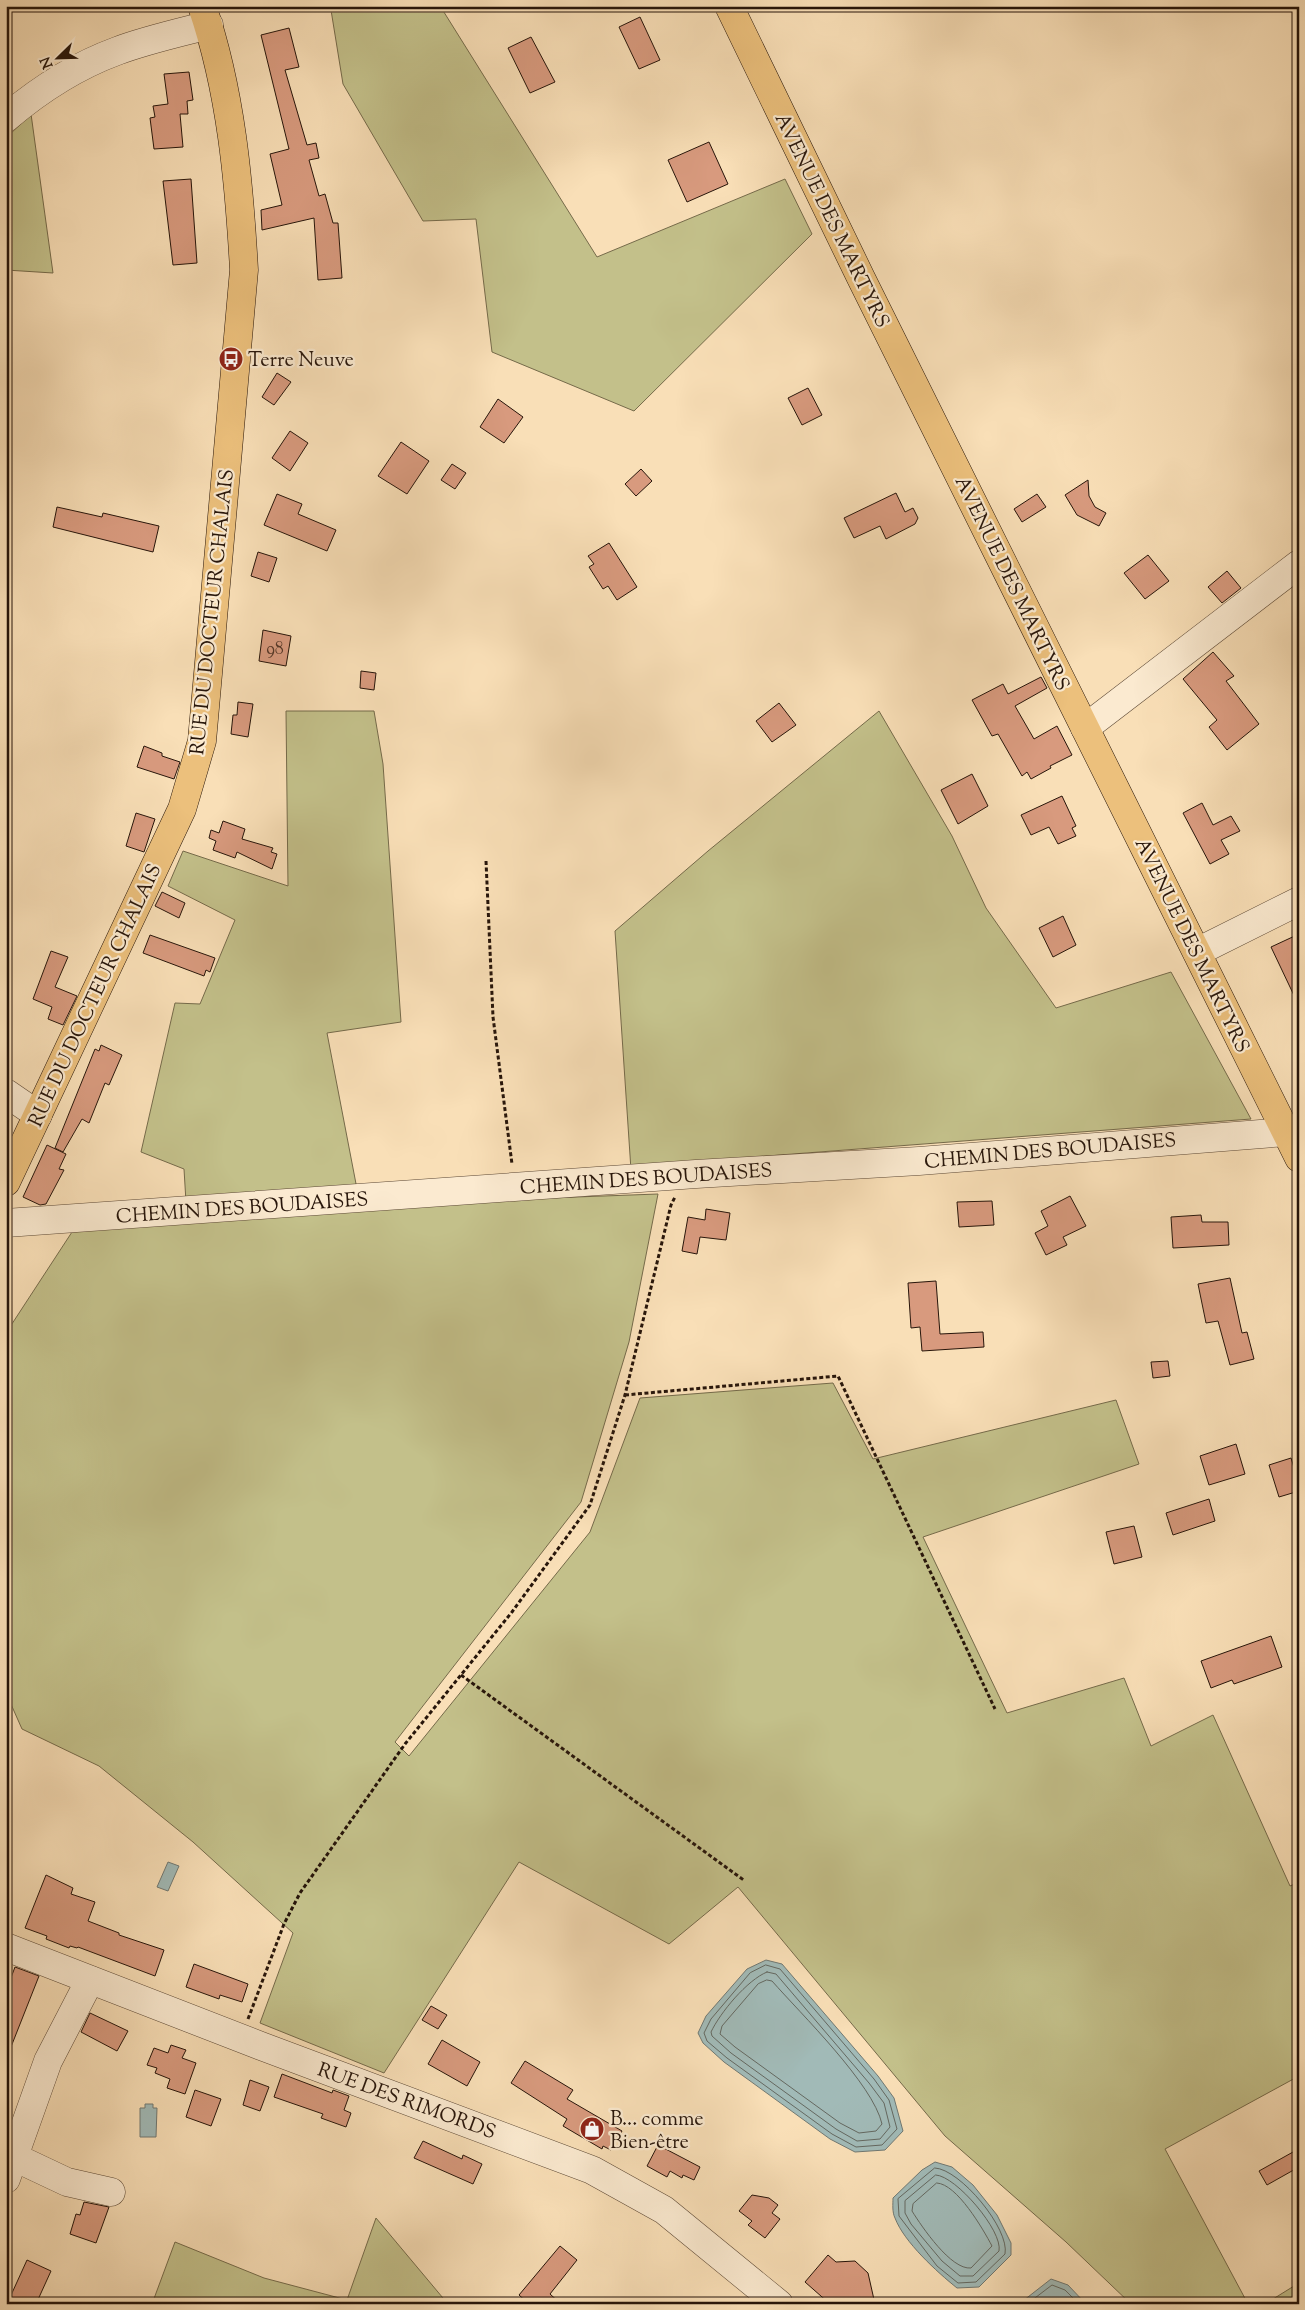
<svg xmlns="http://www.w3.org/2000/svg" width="1305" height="2310" font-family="'Sorts Mill Goudy',serif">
	<rect width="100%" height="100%" fill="#f9dfb7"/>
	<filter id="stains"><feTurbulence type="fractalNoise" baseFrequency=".004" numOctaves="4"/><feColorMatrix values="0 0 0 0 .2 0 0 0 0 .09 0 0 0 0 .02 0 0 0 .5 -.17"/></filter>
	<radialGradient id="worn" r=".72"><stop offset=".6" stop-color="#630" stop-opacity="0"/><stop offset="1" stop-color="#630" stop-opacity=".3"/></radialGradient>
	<!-- green -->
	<g fill="#c3c08a" stroke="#756a4a">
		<path d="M442,9L597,257L785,179L812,234L634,411L492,352L476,219L423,221L343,84L331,10Z"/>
		<path d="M31,114L53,273L6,270V138Z"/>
		<path d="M286,711H374L383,764L401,1022L327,1033L357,1189L186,1202L184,1169L141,1152L175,1003L200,1004L235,920L168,886L183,851L288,886Z"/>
		<path d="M879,711L952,836L986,908L1056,1008L1171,972L1251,1119L688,1162L631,1170L615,931L708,851Z"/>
		<path d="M658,1194L629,1342L581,1502L395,1742L409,1756L590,1532L640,1398L833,1383L873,1459L1116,1400L1139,1464L923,1537L1007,1713L1124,1678L1151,1746L1213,1715L1290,1886L1299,1882V2076L1165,2149L1248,2304H1131L1066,2242L945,2136L738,1887L669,1944L519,1862L384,2073L260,2023L293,1933L193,1842L99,1766L22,1729L6,1693V1333L72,1232L440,1202Z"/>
		<path d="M376,2218L448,2304H152L175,2242L264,2278L347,2300Z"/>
		<path d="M1294,2286L1299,2291V2304H1265Z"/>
	</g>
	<!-- water -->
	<g fill="#a1bab7" stroke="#707872">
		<path d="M168,1862L179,1866L168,1891L157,1887Z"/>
		<path d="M766,1960L782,1964L878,2076L894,2098L903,2131L885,2150L855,2152L830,2139L724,2062L703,2043L698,2033L706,2016L747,1969Z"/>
		<path d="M145,2104H153V2108H157L156,2137H140V2108H145Z"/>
		<path d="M935,2162L952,2167L973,2185L997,2215L1011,2243V2255L979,2287L957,2288C937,2272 904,2242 895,2218C892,2212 893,2204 893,2198L922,2170Z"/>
		<path d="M1051,2279L1068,2285L1086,2304H1019Z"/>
	</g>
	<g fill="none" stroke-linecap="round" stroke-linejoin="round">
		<!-- shore -->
		<g stroke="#646860" stroke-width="1">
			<path d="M766,1965L780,1969L874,2079L889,2100L897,2129L882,2145L856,2147L832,2134L727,2058L707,2041L704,2033L711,2019L750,1973Z"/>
			<path d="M767,1972L776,1974L869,2083L884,2103L890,2127L880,2139L857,2141L836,2129L731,2053L712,2036L711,2032C720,2013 747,1980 767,1972Z"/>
			<path d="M767,1980L772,1981C801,2014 873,2084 882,2124L876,2131L859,2133L840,2123L735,2047L720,2034L722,2026L758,1984Z"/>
			<path d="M935,2168C960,2169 1010,2229 1005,2254L976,2282L958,2283L937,2266L899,2216L898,2199Z"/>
			<path d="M936,2175C956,2176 1003,2231 999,2251L973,2276H960L942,2261L911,2224L905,2213V2201Z"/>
			<path d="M937,2183C957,2184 983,2229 992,2246L971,2268C951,2270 922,2227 912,2211L913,2204Z"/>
			<path d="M1027,2304L1052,2285L1065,2290L1079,2304"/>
		</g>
	</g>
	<!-- building -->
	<g fill="#d89a7e" stroke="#27150a">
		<path d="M640,17L660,60L639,69L619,27Z"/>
		<path d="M289,28L299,67L285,70L307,145L316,143L319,158L309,160L319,196L325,194L333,223H338L342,278L318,280L314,218L262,230L261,210L282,205L270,154L289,149L261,35Z"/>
		<path d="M531,37L555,82L530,93L508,48Z"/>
		<path d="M189,72L193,100L187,101L188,114H180L183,147L154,149L150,118L155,117L153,106L168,104L164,74Z"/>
		<path d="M709,142L728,184L687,202L668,160Z"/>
		<path d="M191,179L197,263L173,265L163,181Z"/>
		<path d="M277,373L291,382L274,405L262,397Z"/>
		<path d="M808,388L822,415L802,425L788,398Z"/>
		<path d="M498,399L523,417L504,443L480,427Z"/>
		<path d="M290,431L308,443L290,471L272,458Z"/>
		<path d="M401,442L429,461L407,494L378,476Z"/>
		<path d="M452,464L466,473L455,489L441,480Z"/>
		<path d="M641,469L652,481L636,496L625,484Z"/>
		<path d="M1088,480L1089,496L1095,507L1106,513L1099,526L1077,515L1065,495Z"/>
		<path d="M896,493L905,512L913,508L918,518L915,524L886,539L880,526L854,538L844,518Z"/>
		<path d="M277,494L302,504L298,514L336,530L327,551L264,525Z"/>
		<path d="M1037,494L1046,507L1022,522L1014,509Z"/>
		<path d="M57,507L102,517L103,513L159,526L153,552L53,527Z"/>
		<path d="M609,543L637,587L617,600L608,586L603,589L589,567L594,564L588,556Z"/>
		<path d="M258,552L277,558L269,582L251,576Z"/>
		<path d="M1148,555L1169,581L1145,599L1124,573Z"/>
		<path d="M1227,571L1241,588L1222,603L1208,587Z"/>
		<path d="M263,630L291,636L286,666L259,661Z"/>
		<path d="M1213,652L1234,676L1226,681L1259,724L1227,750L1209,727L1217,720L1183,679Z"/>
		<path d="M361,671L376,673L374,690L360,688Z"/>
		<path d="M1041,677L1047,688L1015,706L1034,739L1057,726L1072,755L1050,766L1051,768L1031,779L1027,772L1022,776L998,734L992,736L972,700L1003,684L1008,694Z"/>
		<path d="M238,702L253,704L248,737L231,734L233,715H237Z"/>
		<path d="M779,703L796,725L772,742L756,721Z"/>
		<path d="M144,746L162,753V756L180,762L174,779L137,767Z"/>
		<path d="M972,774L988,806L958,824L941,790Z"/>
		<path d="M1062,796L1076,826L1072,828L1076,836L1058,844L1049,827L1031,835L1021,815Z"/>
		<path d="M1202,803L1213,825L1231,816L1240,831L1221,840L1229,854L1210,864L1183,813Z"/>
		<path d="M136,813L155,819L144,852L126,846Z"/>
		<path d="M223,821L245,829L242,839L273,848L271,852L277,854L272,869L237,852L235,858L213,850L216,841L209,838L211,830L219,833Z"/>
		<path d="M162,892L185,903L179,918L155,906Z"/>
		<path d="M1063,916L1076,945L1053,957L1039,928Z"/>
		<path d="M1299,934V1006L1271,947Z"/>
		<path d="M150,935L215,958L210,972L206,970L204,976L143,953Z"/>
		<path d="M51,951L68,957L55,987L77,996L63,1025L48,1019L52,1007L33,999Z"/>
		<path d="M101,1045L122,1055L109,1085L105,1083L89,1123L82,1119L63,1152L55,1148L95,1049L99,1051Z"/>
		<path d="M47,1145L66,1154L59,1169L64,1170L46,1204L40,1205L23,1197Z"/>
		<path d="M1070,1196L1086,1226L1063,1237L1067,1245L1046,1255L1035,1233L1048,1226L1041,1211Z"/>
		<path d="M992,1201L994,1225L959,1227L957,1202Z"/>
		<path d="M706,1209L730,1213L726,1240L700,1237L697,1254L682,1251L688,1217L705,1220Z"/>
		<path d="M1201,1215L1202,1222H1228L1229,1245L1173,1248L1171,1217Z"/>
		<path d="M1230,1278L1242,1333L1247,1332L1254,1359L1230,1365L1218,1321L1206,1323L1198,1284Z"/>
		<path d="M936,1281L940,1334L983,1332L984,1347L922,1351L920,1327L911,1328L908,1283Z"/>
		<path d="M1168,1361L1170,1376L1153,1378L1151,1362Z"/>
		<path d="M1236,1444L1245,1474L1209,1485L1200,1456Z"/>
		<path d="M1291,1458L1299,1484V1491L1279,1497L1269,1465Z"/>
		<path d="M1209,1499L1215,1521L1173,1535L1166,1513Z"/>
		<path d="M1134,1526L1142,1557L1114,1564L1106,1532Z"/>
		<path d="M1271,1636L1282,1667L1234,1684L1232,1680L1211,1688L1201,1661Z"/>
		<path d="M46,1875L73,1888L71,1894L95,1902L88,1921L119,1933V1935L164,1950L155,1976L78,1947L77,1948L70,1946L69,1948L46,1939L47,1936L25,1928Z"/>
		<path d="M194,1964L248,1984L242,2002L220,1995L219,1999L186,1987Z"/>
		<path d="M15,1967L39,1976L7,2057L6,1991Z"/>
		<path d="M431,2006L447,2015L438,2029L422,2020Z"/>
		<path d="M90,2013L128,2031L117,2051L81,2032Z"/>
		<path d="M442,2040L480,2062L467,2086L428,2064Z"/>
		<path d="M171,2045L186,2050L182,2058L196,2063L185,2094L167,2088L170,2079L155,2073L157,2068L147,2065L154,2048L168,2053Z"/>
		<path d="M525,2061L573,2090L567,2099L622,2131L611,2150L603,2146L602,2149L563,2126L567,2119L511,2083Z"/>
		<path d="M282,2074L332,2093L333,2090L349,2096L344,2110L351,2113L346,2127L321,2118L323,2114L274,2097Z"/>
		<path d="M250,2080L269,2087L260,2111L243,2105Z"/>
		<path d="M195,2090L221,2099L211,2126L186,2117Z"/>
		<path d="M423,2141L462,2159L463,2155L482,2164L473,2184L414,2158Z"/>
		<path d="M658,2145L700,2167L694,2180L683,2175L682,2178L670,2171L667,2177L647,2166Z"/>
		<path d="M1293,2152L1299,2162V2167L1267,2185L1259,2171Z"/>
		<path d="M752,2195L769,2198L778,2205L772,2213L780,2219L765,2238L748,2225L752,2221L739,2211Z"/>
		<path d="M84,2202L109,2207L96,2243L70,2234L76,2214L80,2215Z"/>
		<path d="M560,2246L577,2260L550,2294L561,2304H529L519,2295Z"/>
		<path d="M828,2255L836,2262L855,2261L868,2273L875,2304H830L805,2282Z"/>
		<path d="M27,2260L51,2271L36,2304H7Z"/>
	</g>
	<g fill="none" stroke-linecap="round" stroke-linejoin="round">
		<defs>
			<g id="minor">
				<path d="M6,118C39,90 76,66 117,51C146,40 178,33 209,25"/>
				<path d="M1085,728L1299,564"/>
				<path d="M1197,952L1299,901"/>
				<path d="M6,1093L38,1115"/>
				<path d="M6,1223L696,1174L919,1161L1286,1132"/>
				<path d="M6,1947L261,2046L592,2170L664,2210L779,2304"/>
				<path d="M14,2157L67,2182L111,2192"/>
				<path d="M6,2179L48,2061L90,1980"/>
			</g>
			<g id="major">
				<path d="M729,6L861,278L1299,1158"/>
				<path d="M6,1182L182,809L202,741L244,270C239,181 231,91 202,6"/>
			</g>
		</defs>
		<!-- minor casing -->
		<use href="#minor" stroke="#5c4835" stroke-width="29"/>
		<!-- major casing -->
		<use href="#major" stroke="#27150a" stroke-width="29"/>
		<!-- path -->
		<g stroke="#27150a" stroke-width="3" stroke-dasharray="4 2.5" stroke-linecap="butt">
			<path d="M486,861L493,1017L512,1164"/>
			<path d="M625,1395L838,1376L995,1709"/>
			<path d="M461,1675L745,1881"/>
			<path d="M248,2019L284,1924L300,1893L405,1744L512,1612L590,1505L625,1395L671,1205L675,1197"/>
		</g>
		<!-- minor -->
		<use href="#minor" stroke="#fbead0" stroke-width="28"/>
		<!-- major -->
		<use href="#major" stroke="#ecc07c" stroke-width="28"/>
	</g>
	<!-- icons -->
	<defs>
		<symbol id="bus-disc" viewBox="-11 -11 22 22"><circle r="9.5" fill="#8f2418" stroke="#fbead0"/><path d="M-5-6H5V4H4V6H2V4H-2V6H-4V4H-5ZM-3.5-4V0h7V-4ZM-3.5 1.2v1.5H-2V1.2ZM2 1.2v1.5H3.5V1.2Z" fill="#fff"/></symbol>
		<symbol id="shop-disc" viewBox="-11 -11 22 22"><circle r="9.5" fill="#8f2418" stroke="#fbead0"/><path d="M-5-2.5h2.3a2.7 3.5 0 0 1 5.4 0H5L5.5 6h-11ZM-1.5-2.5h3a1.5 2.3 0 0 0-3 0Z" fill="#fff"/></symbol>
	</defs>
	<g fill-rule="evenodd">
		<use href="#bus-disc" x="217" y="345" width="28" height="28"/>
		<use href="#shop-disc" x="578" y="2115" width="28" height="28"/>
	</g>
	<g text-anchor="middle" stroke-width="4.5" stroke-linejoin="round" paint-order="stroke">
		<!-- number labels -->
		<g font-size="18" fill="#533627">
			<text x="275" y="654">98</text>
		</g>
		<!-- street labels -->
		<g font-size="20" fill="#27150a" stroke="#fbead0">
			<text transform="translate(833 220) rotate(64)" y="7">AVENUE DES MARTYRS</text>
			<text transform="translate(1013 583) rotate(64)" y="7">AVENUE DES MARTYRS</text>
			<text transform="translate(211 612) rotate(-84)" y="7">RUE DU DOCTEUR CHALAIS</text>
			<text transform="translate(1193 945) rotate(64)" y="7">AVENUE DES MARTYRS</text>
			<text transform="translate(94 995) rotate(-65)" y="7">RUE DU DOCTEUR CHALAIS</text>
			<text transform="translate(1050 1150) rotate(-5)" y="7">CHEMIN DES BOUDAISES</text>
			<text transform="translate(646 1178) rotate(-4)" y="7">CHEMIN DES BOUDAISES</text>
			<text transform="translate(242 1207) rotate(-4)" y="7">CHEMIN DES BOUDAISES</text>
			<text transform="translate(407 2100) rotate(20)" y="7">RUE DES RIMORDS</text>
		</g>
		<!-- poi labels -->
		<g font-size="20" fill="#27150a" stroke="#fbead0" text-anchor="start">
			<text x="248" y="366">Terre Neuve</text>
			<text x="610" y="2125">B... comme<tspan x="610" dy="23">Bien-être</tspan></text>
		</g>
	</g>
	<!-- margin -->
	<rect width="1305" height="2310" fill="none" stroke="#f9dfb7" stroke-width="25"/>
	<rect x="8" y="8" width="1290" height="2295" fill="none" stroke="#27150a" stroke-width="2.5"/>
	<rect x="12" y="12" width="1280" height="2285" fill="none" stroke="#27150a"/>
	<!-- north arrow -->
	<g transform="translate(58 58) rotate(247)" stroke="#fbead0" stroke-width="4" paint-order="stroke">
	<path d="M0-4L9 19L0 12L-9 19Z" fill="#27150a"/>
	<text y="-8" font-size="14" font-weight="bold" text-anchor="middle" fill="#27150a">N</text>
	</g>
	<rect width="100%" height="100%" filter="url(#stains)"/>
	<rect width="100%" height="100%" fill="url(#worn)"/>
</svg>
